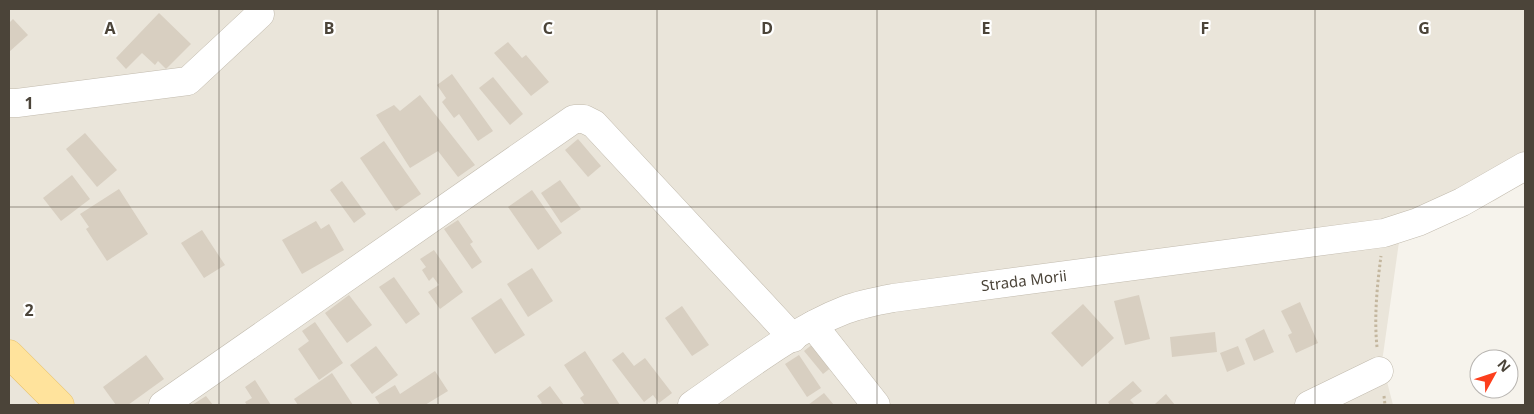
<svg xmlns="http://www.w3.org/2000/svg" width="1534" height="414" font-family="'Noto Sans',sans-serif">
	<rect width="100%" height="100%" fill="#f6f3ec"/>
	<!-- residential -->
	<path fill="#eae5da" d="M9,9H1525V181L1496,200L1399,242L1382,362L1393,405H9Z"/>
	<!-- building -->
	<g fill="#d8cfc1">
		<path d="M159,13L191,44L166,69L158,61L155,65L142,53L126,69L116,58Z"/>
		<path d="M13,19L28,35L9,52V23Z"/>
		<path d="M508,42L522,58L526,55L549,82L531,96L494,53Z"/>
		<path d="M452,74L493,131L478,141L459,114L454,118L442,102L446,98L437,85Z"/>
		<path d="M493,77L523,114L510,125L479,88Z"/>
		<path d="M420,95L475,165L458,177L438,151L410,168L376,115L394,105L400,111Z"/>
		<path d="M85,133L117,170L97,187L66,149Z"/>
		<path d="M578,139L601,166L588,177L565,150Z"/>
		<path d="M384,141L421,194L396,211L360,158Z"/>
		<path d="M72,175L90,199L61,221L43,198Z"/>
		<path d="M560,180L581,209L561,223L541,193Z"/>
		<path d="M342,181L366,214L354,223L330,190Z"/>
		<path d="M119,189L148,234L107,261L86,229L89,227L80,214Z"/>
		<path d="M532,190L562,233L538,250L508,207Z"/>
		<path d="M458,220L473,242L470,244L482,262L472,269L444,229Z"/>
		<path d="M316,221L321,229L329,224L344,250L302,274L282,240Z"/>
		<path d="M202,230L225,265L204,278L181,243Z"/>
		<path d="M434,250L463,292L440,309L428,292L439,285L433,277L429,281L422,270L426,267L420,259Z"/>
		<path d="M532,268L553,301L528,317L507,284Z"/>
		<path d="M394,277L420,314L406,324L379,287Z"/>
		<path d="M349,295L372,325L347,343L325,313Z"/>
		<path d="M1139,295L1150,339L1125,345L1114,301Z"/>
		<path d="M501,298L525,335L495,354L471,318Z"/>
		<path d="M1300,302L1318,343L1296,353L1288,335L1292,333L1281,311Z"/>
		<path d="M1083,304L1114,338L1082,367L1051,333Z"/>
		<path d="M682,306L709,345L692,356L665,318Z"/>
		<path d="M315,322L343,363L319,380L298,349L309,341L302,331Z"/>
		<path d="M1264,329L1274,352L1254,361L1245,339Z"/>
		<path d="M1215,332L1217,352L1172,357L1170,337Z"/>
		<path d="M814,343L833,366L823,374L804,351Z"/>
		<path d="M376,346L398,375L372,394L350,365Z"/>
		<path d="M1238,346L1245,364L1227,372L1220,353Z"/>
		<path d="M585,351L620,405H585L580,398L584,395L564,365Z"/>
		<path d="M623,352L634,366L645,358L672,393L659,403L653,395L644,402L612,360Z"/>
		<path d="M146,355L164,379L128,405H116L103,387Z"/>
		<path d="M799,355L821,388L807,397L785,364Z"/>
		<path d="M435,371L448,391L425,405H380L375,397L395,385L400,394Z"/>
		<path d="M332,373L353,405H298L294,399Z"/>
		<path d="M255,380L262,391L271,405H247L245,402L252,398L245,387Z"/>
		<path d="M1133,381L1142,391L1130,400L1135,405H1110L1108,402Z"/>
		<path d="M550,386L564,405H539L542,403L537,396Z"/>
		<path d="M824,393L834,405H808Z"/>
		<path d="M1166,394L1175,405H1155V404Z"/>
		<path d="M206,396L213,405H192Z"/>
	</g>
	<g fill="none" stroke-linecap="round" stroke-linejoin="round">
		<defs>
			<g id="minor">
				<path d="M9,103H17L188,81L260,14"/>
				<path d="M813,325L876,405"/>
				<path d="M163,405L574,119H584L594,124L793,338"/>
				<path d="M692,405C739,373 793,330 845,310C861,304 877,301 893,298L1384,233L1418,222L1462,202L1525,166"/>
				<path d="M1309,405L1379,371"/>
			</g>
			<path id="major" d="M9,354L60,405"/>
		</defs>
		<!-- minor casing -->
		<use href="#minor" stroke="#c2bbae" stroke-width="29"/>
		<!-- major casing -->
		<use href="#major" stroke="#e6c16a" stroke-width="29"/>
		<!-- path -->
		<g stroke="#c4b79f" stroke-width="3" stroke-dasharray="2.5 2.5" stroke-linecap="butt">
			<path d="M1377,347C1374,318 1377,286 1381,256"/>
			<path d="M1384,396L1385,405"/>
		</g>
		<!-- minor -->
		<use href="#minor" stroke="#fff" stroke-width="28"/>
		<!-- major -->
		<use href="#major" stroke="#ffe39c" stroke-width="28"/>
	</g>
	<!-- grid -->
	<path fill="none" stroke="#4b4439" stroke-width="1" stroke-opacity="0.55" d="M219,9V405M438,9V405M657,9V405M877,9V405M1096,9V405M1315,9V405M9,207H1525"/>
	<g text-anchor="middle" stroke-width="4.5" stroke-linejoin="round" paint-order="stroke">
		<!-- street labels -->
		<g font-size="15" fill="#4b4439" stroke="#fff">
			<text transform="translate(1024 281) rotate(-7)" y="5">Strada Morii</text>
		</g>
	</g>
	<g font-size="16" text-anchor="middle" font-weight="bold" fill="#4b4439" stroke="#fff" stroke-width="4.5" stroke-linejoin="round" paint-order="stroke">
		<text x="110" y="34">A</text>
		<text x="329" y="34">B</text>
		<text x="548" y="34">C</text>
		<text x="767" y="34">D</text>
		<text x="986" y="34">E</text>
		<text x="1205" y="34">F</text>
		<text x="1424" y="34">G</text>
		<text x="29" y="109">1</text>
		<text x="29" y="316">2</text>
	</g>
	<!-- border -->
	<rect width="1534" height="414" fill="none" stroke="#4b4439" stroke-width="20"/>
	<!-- north arrow -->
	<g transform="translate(1494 374) rotate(50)"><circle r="24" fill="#ffffff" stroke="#b7b4b0"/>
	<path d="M0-4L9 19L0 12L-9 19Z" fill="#fc3f1d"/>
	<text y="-8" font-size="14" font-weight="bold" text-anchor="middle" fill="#4b4439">N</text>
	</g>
</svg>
